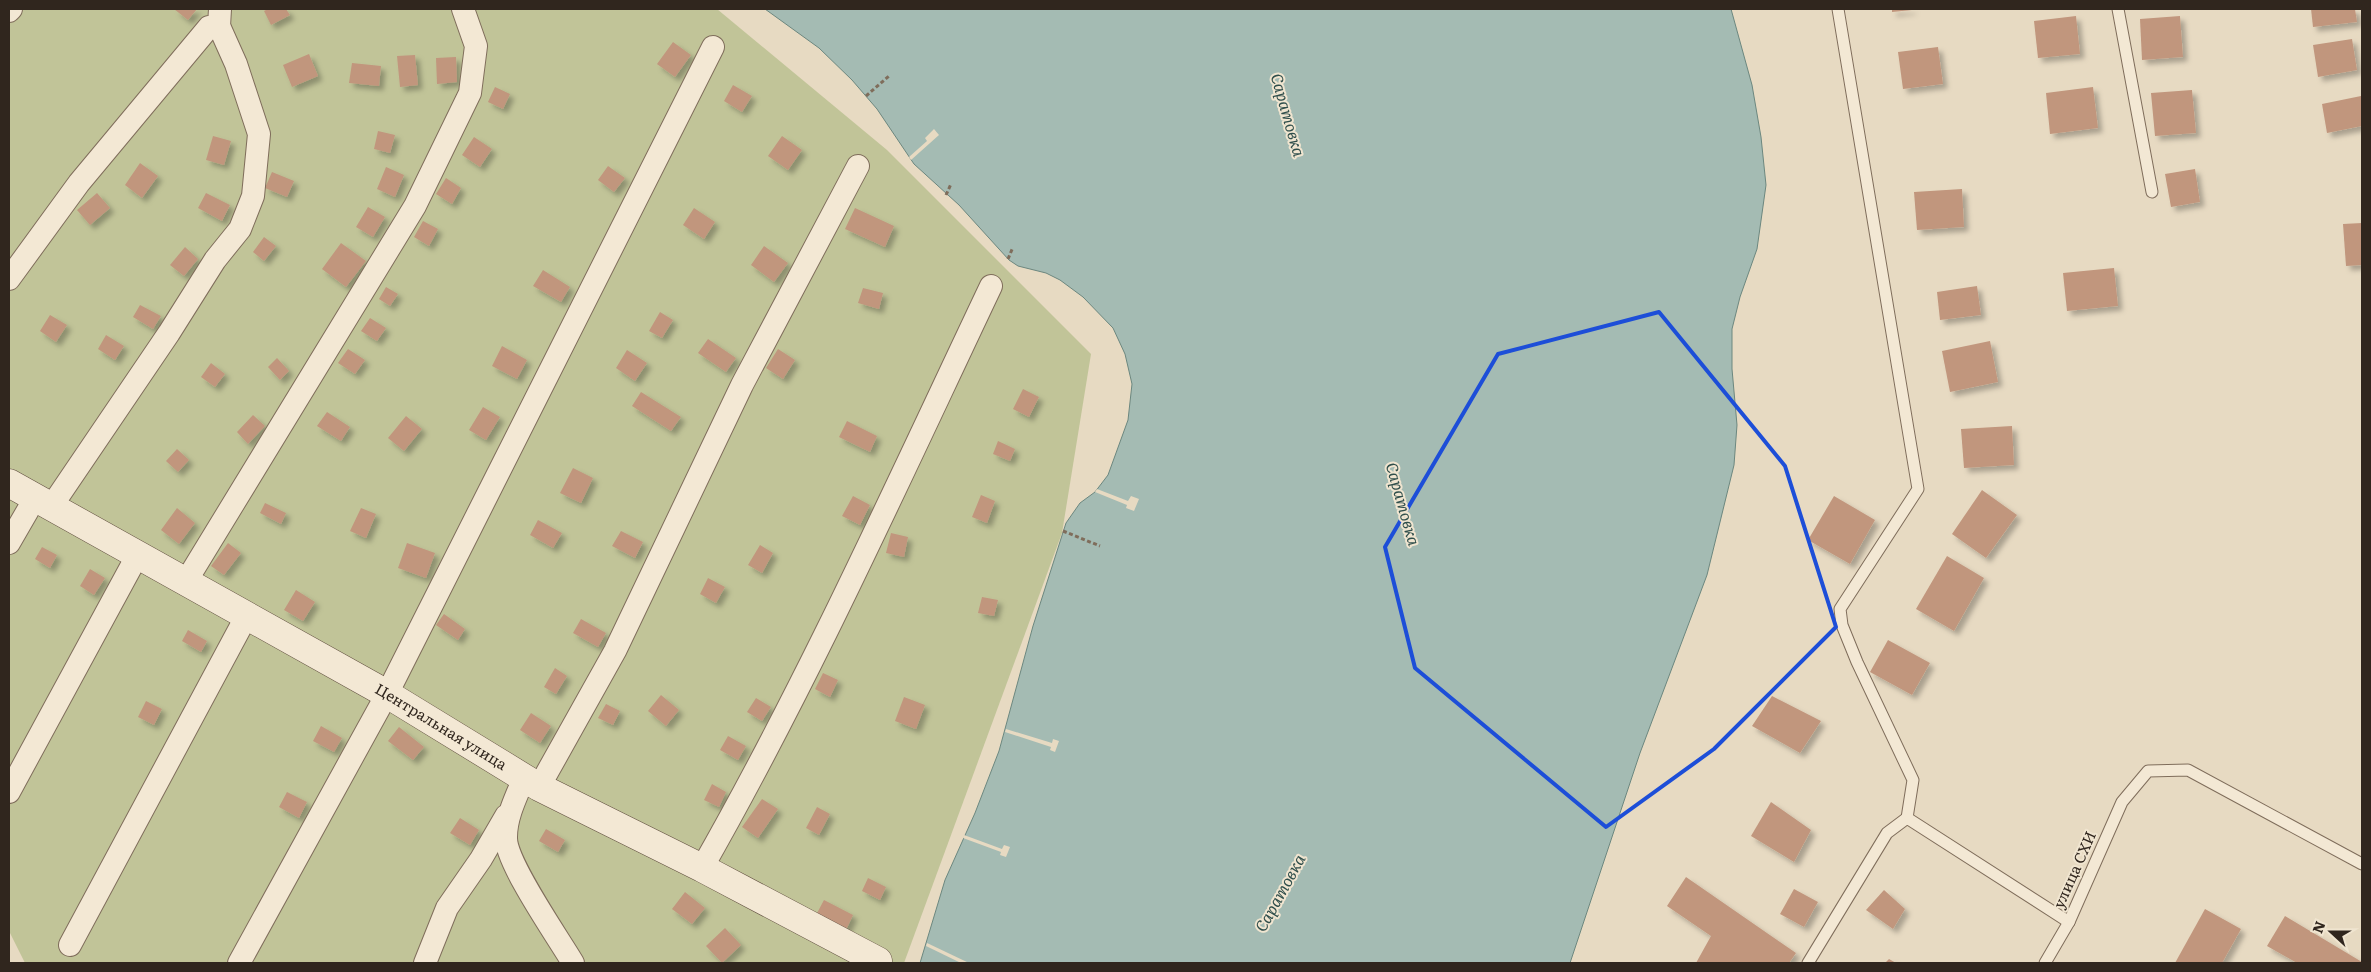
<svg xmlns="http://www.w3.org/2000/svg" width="2371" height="972" font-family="Literata,serif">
	<defs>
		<filter id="shadow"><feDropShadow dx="4.5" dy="4.5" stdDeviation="2.5" flood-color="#0004"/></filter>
	</defs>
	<rect width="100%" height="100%" fill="#e7dac2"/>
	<!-- green -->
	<path fill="#c1c498" d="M9,9H717L887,150L1091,354L1062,533L904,963H25L9,931Z"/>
	<!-- water -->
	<path fill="#a4bbb3" stroke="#6c877f" d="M765,9H1731L1752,85L1761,137L1766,185L1757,249L1740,297L1732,329V369L1737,425L1734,465L1707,575L1640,753L1570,963H920L945,880L975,813L999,751L1033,626L1066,523L1080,503L1095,492L1108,475L1128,420L1132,384L1125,354L1113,328L1083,297L1060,280L1046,273L1018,266L1009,260L959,205L914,164L877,109L852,80L819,48Z"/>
	<!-- pier -->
	<g fill="#e7dac2">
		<path d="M934,129L939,135L911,160L909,157L927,141L925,138Z"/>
		<path d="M1097,489L1128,501L1131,496L1139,499L1134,511L1126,508L1127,505L1095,492Z"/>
		<path d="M1006,729L1052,743L1053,739L1059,741L1055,752L1050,750L1051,747L1005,732Z"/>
		<path d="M964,835L1002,849L1004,845L1010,847L1006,857L1000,855L1001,852L963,838Z"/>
		<path d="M927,943L969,963H961L926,946Z"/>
	</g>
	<!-- building -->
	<g fill="#c1967d" filter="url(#shadow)">
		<path d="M174,9H197L188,20Z"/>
		<path d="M268,9H286L290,15L271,25L264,11Z"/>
		<path d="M1892,9H1912V10L1892,12Z"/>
		<path d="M2311,9H2355L2357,22L2313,27Z"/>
		<path d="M2076,16L2080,54L2038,58L2034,21Z"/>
		<path d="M2180,16L2183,57L2142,60L2140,19Z"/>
		<path d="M2352,39L2357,70L2318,77L2313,45Z"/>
		<path d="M673,42L691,55L675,77L657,64Z"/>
		<path d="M1938,47L1943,84L1903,89L1898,52Z"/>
		<path d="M309,54L318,76L292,87L283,65Z"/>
		<path d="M415,55L418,85L400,87L397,56Z"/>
		<path d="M456,57L457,82L437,84L436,58Z"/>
		<path d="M352,63L381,66L379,86L349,83Z"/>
		<path d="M733,85L752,96L742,112L724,101Z"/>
		<path d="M495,87L510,94L503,109L488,102Z"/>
		<path d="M2093,87L2098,128L2050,134L2046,93Z"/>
		<path d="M2192,90L2196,133L2155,136L2151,93Z"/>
		<path d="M2361,96L2362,126L2327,133L2322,104Z"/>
		<path d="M378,131L395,135L390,153L374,149Z"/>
		<path d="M213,136L231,141L224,165L206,160Z"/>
		<path d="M782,136L802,150L788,170L768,156Z"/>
		<path d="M474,137L492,149L480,167L462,155Z"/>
		<path d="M140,163L158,176L142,198L125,185Z"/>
		<path d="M608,166L625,178L614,192L598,180Z"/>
		<path d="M386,167L404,175L395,197L377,189Z"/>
		<path d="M2195,169L2200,202L2171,207L2165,174Z"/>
		<path d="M272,172L294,181L287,197L265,188Z"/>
		<path d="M446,178L461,188L452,204L436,194Z"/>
		<path d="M1962,189L1964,227L1917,230L1914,192Z"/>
		<path d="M97,193L110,208L90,225L77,210Z"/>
		<path d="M206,193L230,205L222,221L198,208Z"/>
		<path d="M368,207L385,217L373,237L356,227Z"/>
		<path d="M694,208L715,222L704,239L683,225Z"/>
		<path d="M855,208L894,226L885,247L845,229Z"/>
		<path d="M423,221L438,229L429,246L414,237Z"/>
		<path d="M2362,223V265L2346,266L2343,224Z"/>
		<path d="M264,237L276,246L264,261L253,252Z"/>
		<path d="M341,243L366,261L346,287L322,269Z"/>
		<path d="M764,246L788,263L774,282L751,265Z"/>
		<path d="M185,247L198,259L184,276L170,265Z"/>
		<path d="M2114,268L2118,306L2067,311L2063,273Z"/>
		<path d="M543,270L570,287L561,302L533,286Z"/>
		<path d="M1977,286L1981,315L1940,320L1937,292Z"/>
		<path d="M386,287L398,294L390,306L379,299Z"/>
		<path d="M863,288L883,293L879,309L858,303Z"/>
		<path d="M140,305L161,316L153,329L133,317Z"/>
		<path d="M660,312L673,320L662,338L649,331Z"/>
		<path d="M50,315L67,325L56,342L40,331Z"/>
		<path d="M370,318L386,328L377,341L361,331Z"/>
		<path d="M106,335L124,346L115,360L98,349Z"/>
		<path d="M708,339L736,358L726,372L698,353Z"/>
		<path d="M1990,341L1998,382L1950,392L1942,351Z"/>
		<path d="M502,346L527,360L517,379L492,366Z"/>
		<path d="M348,349L365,360L355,374L338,363Z"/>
		<path d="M778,349L795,360L783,379L766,368Z"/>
		<path d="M627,350L647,363L635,381L616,368Z"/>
		<path d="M277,358L289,371L280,380L268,367Z"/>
		<path d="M211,363L225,374L215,387L201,377Z"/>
		<path d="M1023,389L1039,397L1029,417L1013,409Z"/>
		<path d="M641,392L681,417L671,431L632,406Z"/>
		<path d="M483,407L500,417L486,440L469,430Z"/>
		<path d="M327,412L350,427L341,441L317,426Z"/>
		<path d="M253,415L265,426L248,444L237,432Z"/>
		<path d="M406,416L422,429L404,451L388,438Z"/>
		<path d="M847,421L877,436L870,452L839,437Z"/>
		<path d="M2012,426L2014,465L1964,468L1961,429Z"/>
		<path d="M998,441L1015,449L1010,461L993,454Z"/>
		<path d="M177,449L189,460L178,472L166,461Z"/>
		<path d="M573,468L593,478L581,503L560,493Z"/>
		<path d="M1982,490L2017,515L1986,558L1952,534Z"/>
		<path d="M981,495L995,501L987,523L972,517Z"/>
		<path d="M853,496L870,505L860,525L842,516Z"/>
		<path d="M1834,496L1875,520L1850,564L1808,540Z"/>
		<path d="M265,503L286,513L281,524L260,513Z"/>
		<path d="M177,508L195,523L179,544L161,530Z"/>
		<path d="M361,508L376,514L366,538L350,531Z"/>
		<path d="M538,520L562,533L553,548L530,535Z"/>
		<path d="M621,531L643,542L635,558L612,546Z"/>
		<path d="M891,533L908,537L904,557L886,553Z"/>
		<path d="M228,543L241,553L224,575L211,566Z"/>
		<path d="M407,543L435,553L426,578L398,568Z"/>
		<path d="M760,545L773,553L762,573L748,565Z"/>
		<path d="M42,547L57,555L50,568L35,559Z"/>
		<path d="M1947,556L1984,578L1954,631L1916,609Z"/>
		<path d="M90,569L105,578L94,595L80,586Z"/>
		<path d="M708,578L725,587L716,603L700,594Z"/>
		<path d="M296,590L315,602L303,621L284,610Z"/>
		<path d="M982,597L998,600L994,616L978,613Z"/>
		<path d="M444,614L465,629L458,640L436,625Z"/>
		<path d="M581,619L606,633L598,647L573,633Z"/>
		<path d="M188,630L207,641L201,652L182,641Z"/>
		<path d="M1888,640L1930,663L1912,695L1870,672Z"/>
		<path d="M555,668L567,676L556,694L544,687Z"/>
		<path d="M823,673L838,680L830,697L815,689Z"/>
		<path d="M661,695L679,710L666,726L648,711Z"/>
		<path d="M1772,696L1821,721L1800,753L1752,726Z"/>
		<path d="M904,697L925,705L916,729L895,721Z"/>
		<path d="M756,698L771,707L762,721L747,712Z"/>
		<path d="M146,701L162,709L154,725L138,717Z"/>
		<path d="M606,704L620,711L613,725L598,718Z"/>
		<path d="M531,713L551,726L540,743L520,730Z"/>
		<path d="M321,726L342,738L334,752L313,741Z"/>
		<path d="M399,727L424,747L413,760L388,741Z"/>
		<path d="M728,736L746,746L738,760L720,750Z"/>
		<path d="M712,784L726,792L719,807L704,800Z"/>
		<path d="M287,792L307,802L299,818L279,807Z"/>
		<path d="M762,799L778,809L758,838L742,827Z"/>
		<path d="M1771,802L1811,830L1794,862L1751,836Z"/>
		<path d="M817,807L830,814L819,835L806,828Z"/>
		<path d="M460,818L479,830L470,845L450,833Z"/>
		<path d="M546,829L565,840L558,852L539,841Z"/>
		<path d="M1686,877L1796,953L1789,963H1696L1711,936L1667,906Z"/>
		<path d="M868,878L886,887L880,900L862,891Z"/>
		<path d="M1794,889L1818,902L1804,927L1780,914Z"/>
		<path d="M1884,890L1905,909L1893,929L1866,910Z"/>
		<path d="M685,892L705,908L692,924L672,909Z"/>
		<path d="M824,900L853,915L846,930L816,915Z"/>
		<path d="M2205,909L2241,929L2222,963H2175Z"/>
		<path d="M2285,916L2362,962V963H2297L2267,946Z"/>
		<path d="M725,928L741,945L722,963L706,946Z"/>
		<path d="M1889,959L1896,963H1885Z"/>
	</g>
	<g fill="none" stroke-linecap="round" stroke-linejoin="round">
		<defs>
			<g id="lane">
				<path d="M1838,9L1918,489L1840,609L1842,625L1857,662L1913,780L1907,818"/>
				<path d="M2118,9L2152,192"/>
				<path d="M1808,963L1887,833L1907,818L2069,922L2122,802L2148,771L2188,770L2362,864"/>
				<path d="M2045,963L2069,922"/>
			</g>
			<g id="street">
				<path d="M9,11L11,9"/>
				<path d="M9,279L79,183L209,27L219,26L220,9"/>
				<path d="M51,507L169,333L215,260L240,229L253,196L259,134L236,64L219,26"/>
				<path d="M9,543L35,498"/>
				<path d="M185,583L415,206L470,93L476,46L463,9"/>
				<path d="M524,778C516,797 506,817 506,837C505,862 559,939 573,963"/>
				<path d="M539,787L615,651L742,385L858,166"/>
				<path d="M9,792L137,556"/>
				<path d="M702,868C809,680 898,482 991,286"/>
				<path d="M70,945L246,617"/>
				<path d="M239,963L387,694L713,47"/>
				<path d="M425,963L447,908L481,859L506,816"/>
			</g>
			<g id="secondary">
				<path id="s1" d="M9,483L387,694L539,787L702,868L878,961"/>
			</g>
		</defs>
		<!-- lane casing -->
		<use href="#lane" stroke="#7f6d5b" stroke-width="13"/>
		<!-- street casing -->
		<use href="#street" stroke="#7f6d5b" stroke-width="24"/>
		<!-- secondary casing -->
		<use href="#secondary" stroke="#604e3f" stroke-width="29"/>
		<!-- path -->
		<g stroke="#7f6d5b" stroke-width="3" stroke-dasharray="4 2.5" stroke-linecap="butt">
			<path d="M866,96L889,76"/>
			<path d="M946,195L951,184"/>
			<path d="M1008,259L1013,247"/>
			<path d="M1063,531L1100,546"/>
		</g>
		<!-- lane -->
		<use href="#lane" stroke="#f3e8d4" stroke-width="11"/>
		<!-- street -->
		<use href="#street" stroke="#f3e8d4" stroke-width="22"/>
		<!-- secondary -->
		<use href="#secondary" stroke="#f3e8d4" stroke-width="28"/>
	</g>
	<!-- marked area -->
	<path fill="none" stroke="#1d4ed8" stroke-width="4" stroke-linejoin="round" d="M1659,312L1785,466L1836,627L1714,749L1606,827L1415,668L1385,547L1498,354Z"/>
	<g text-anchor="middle" stroke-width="4" stroke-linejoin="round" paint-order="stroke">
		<!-- street labels -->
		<g font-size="15" fill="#30261e" stroke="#f0e5d0">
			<text dy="5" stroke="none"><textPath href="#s1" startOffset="496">Центральная улица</textPath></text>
			<text transform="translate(2075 870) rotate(-66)" y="5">улица СХИ</text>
		</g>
		<!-- water labels -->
		<g font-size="16" font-style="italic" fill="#2f4e4b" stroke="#f0e5d0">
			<text transform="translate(1288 115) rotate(74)" y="6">Саратовка</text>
			<text transform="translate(1403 504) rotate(74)" y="6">Саратовка</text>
			<text transform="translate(1280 893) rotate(-61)" y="6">Саратовка</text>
		</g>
	</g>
	<!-- border -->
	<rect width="2371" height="972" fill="none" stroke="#30261e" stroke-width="20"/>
	<!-- north arrow -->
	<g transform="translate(2331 932) rotate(291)" stroke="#f0e5d0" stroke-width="4" paint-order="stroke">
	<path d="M0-4L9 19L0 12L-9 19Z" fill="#30261e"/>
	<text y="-8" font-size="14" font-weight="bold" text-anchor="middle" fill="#30261e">N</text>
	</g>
</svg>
